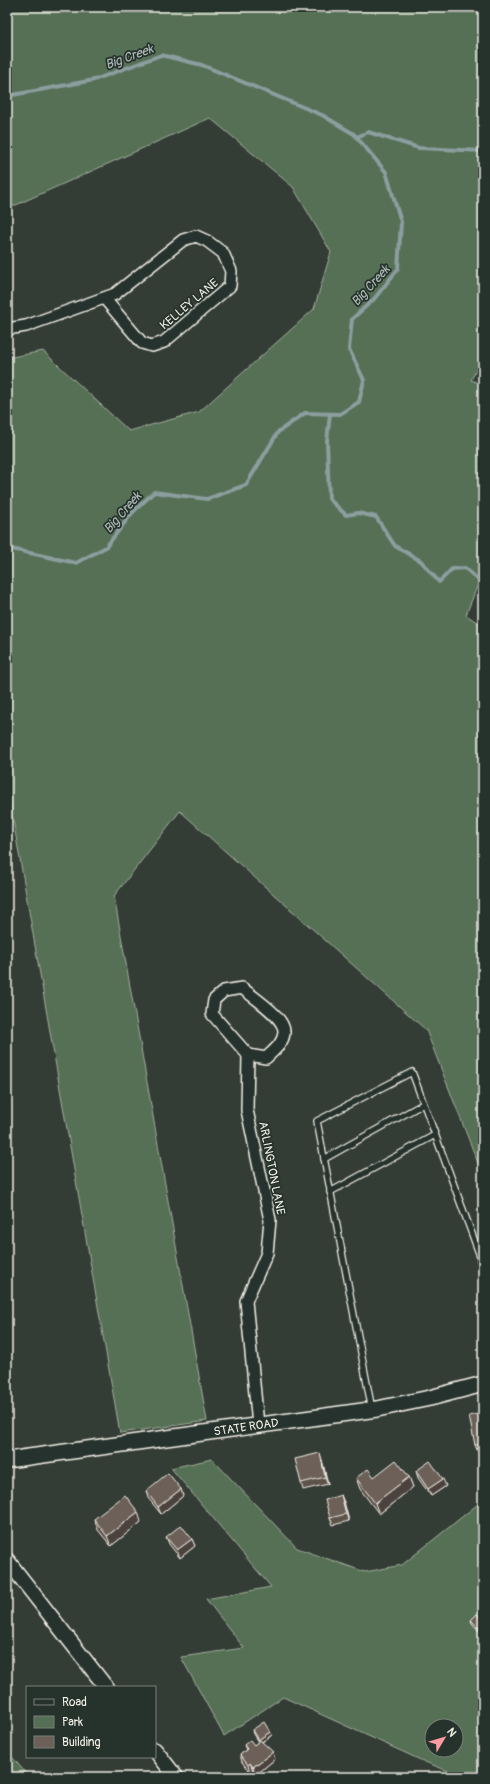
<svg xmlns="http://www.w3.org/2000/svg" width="490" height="1784" font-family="Pangolin,sans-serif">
	<rect width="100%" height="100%" fill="#343c36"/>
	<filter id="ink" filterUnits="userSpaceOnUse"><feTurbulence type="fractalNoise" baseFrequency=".025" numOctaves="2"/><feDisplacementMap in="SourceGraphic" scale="8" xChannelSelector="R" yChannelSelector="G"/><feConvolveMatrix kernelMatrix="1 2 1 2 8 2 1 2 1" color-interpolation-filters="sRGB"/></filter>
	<g filter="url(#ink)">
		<!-- green -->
		<g fill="#546f55" stroke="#a4b09e" fill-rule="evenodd">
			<path d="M7,7H483V357L471,380L483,385V571L466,615L483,626V1176L426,1030L180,811L114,896L207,1421L120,1433L7,785V358L43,351L129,431L199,412L314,309L331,252L293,187L210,118L7,209Z"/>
			<path d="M212,1459L297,1548L365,1572L402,1565L483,1500V1777H464L425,1762L283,1697L224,1736L181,1657L244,1648L206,1599L271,1587L171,1468ZM432,1726H456V1750H432Z"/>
			<path d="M7,1751L29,1777H7Z"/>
		</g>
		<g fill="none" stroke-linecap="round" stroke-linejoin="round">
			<!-- stream -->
			<g stroke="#8c9e9f" stroke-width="4">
				<path d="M7,96L94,80L161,55L202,65L322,115L354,134L386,172L401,222L398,269L374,299L352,319L349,349L364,380L359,402L340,414L305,413L278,432L246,485L207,499L154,492L132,513L106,547L76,563L7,548"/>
				<path d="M357,137L368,132L419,148L483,151"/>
				<path d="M330,414L327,441L329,499L346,515L358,513L376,517L395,546L421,561L439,582L452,569L465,568L483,584"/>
			</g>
			<defs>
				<g id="service">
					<path d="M324,1159L423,1104"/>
					<path d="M330,1192L435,1135"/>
					<path d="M372,1410L317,1121L412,1072L479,1253L483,1273"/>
				</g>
				<g id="minor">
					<path d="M7,329L26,326L115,294L183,240L196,236L207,241L223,253L231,271L230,286L164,342L152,346L142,343L104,298"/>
					<path d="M242,988C254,998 286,1018 284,1033C283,1044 273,1051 266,1058L248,1055L212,1014L214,1000L224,991Z"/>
					<path d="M248,1055L247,1110L270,1220L267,1253L246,1301L258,1425"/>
				</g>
				<g id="tertiary">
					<path d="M7,1560L106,1687"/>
					<path d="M155,1750L176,1777"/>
				</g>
				<path id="secondary" d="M7,1460L377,1409L430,1398L483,1384"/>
			</defs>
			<!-- service casing -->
			<use href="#service" stroke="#f4f1e8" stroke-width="8"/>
			<!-- minor casing -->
			<use href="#minor" stroke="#f4f1e8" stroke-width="14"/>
			<!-- tertiary casing -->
			<use href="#tertiary" stroke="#f4f1e8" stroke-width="17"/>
			<!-- secondary casing -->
			<use href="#secondary" stroke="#f4f1e8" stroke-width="18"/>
			<!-- service -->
			<use href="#service" stroke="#26332d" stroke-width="5.5"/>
			<!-- minor -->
			<use href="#minor" stroke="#26332d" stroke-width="11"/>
			<!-- tertiary -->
			<use href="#tertiary" stroke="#26332d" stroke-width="14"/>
			<!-- secondary -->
			<use href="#secondary" stroke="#26332d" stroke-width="15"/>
		</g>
		<!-- wall -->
		<g fill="#5d534c" stroke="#f4f1e8">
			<path d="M483,1413V1451L478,1452L475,1445Z"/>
			<path d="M322,1460L328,1484L303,1490L301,1483Z"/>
			<path d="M416,1471L446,1486L431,1496L418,1478Z"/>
			<path d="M374,1477H409L413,1487L379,1514L360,1489L356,1478Z"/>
			<path d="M181,1489L183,1496L161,1514L148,1498L146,1491Z"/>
			<path d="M344,1502L349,1521L333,1525L330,1518Z"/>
			<path d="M94,1519L141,1522L111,1546L98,1530Z"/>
			<path d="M166,1537L192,1539L195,1546L180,1558L169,1544Z"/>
			<path d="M471,1620L483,1621V1628L479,1631L472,1623Z"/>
			<path d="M252,1730L270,1732L272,1735L262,1742L275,1759L256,1775L253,1771L250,1773L242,1762L240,1755L246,1750L244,1745H254L258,1742L253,1734Z"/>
		</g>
		<!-- shaded-wall -->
		<g fill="#4c433e" stroke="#f4f1e8">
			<path d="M320,1453L322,1460L328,1484L325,1477Z"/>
			<path d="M409,1477L413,1487L379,1514L375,1503Z"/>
			<path d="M443,1479L446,1486L431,1496L428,1489Z"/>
			<path d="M181,1489L183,1496L161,1514L158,1507Z"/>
			<path d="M341,1495L344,1502L349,1521L346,1514Z"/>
			<path d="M138,1512L141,1522L111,1546L107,1536Z"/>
			<path d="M192,1539L195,1546L180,1558L177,1550Z"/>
			<path d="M483,1623V1628L479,1631L478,1627Z"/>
			<path d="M270,1732L272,1735L260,1743L258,1740Z"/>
			<path d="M273,1752L275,1759L256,1775L253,1767Z"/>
			<path d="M250,1763L253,1771L250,1773L248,1765Z"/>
		</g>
		<!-- building -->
		<g fill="#6c6058" stroke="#f4f1e8">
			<path d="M483,1413V1444L475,1445L469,1416Z"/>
			<path d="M320,1453L325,1477L301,1483L295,1459Z"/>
			<path d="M396,1460L409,1477L375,1503L356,1478L368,1469L374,1477Z"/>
			<path d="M430,1461L443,1479L428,1489L416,1471Z"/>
			<path d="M168,1473L181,1489L158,1507L146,1491Z"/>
			<path d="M125,1495L138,1512L107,1536L94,1519Z"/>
			<path d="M341,1495L346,1514L330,1518L325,1500Z"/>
			<path d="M181,1525L192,1539L177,1550L166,1537Z"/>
			<path d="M477,1614L483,1621V1623L478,1627L471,1620Z"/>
			<path d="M264,1722L270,1732L258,1740L252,1730Z"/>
			<path d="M250,1740L254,1745L260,1740L273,1752L253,1767L250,1763L248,1765L240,1755L247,1749L244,1745Z"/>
		</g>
	</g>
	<g text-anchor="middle" stroke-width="3.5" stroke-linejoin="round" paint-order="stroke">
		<!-- street labels -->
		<g font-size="12" fill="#f4f1e8" stroke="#26332d">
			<text transform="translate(189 304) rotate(-40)" y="4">KELLEY LANE</text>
			<text transform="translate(272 1168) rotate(79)" y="4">ARLINGTON LANE</text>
			<text transform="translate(246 1427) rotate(-8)" y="4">STATE ROAD</text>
		</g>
		<!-- water labels -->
		<g font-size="13" font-style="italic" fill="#afbab7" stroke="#26332d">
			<text transform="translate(129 56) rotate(-20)" y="5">Big Creek</text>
			<text transform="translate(370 285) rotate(-48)" y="5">Big Creek</text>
			<text transform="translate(122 512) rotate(-49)" y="5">Big Creek</text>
		</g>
	</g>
	<!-- margin -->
	<rect width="490" height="1784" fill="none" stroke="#26332d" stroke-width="24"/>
	<rect x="12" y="12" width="466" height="1760" fill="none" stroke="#f4f1e8" stroke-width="1.5" filter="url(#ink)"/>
	<!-- legend -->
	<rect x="26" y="1686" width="130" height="72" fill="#26332d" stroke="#787f78"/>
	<rect x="34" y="1699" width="20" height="6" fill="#26332d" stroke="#787f78"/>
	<text x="62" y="1706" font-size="12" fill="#f4f1e8">Road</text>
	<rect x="34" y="1716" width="20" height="12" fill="#546f55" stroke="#787f78"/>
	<text x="62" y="1726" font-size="12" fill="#f4f1e8">Park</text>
	<rect x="34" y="1736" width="20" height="12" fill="#6c6058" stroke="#787f78"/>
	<text x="62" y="1746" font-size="12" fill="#f4f1e8">Building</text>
	<!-- north arrow -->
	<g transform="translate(444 1738) rotate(52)"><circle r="19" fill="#26332d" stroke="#787f78"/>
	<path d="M0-3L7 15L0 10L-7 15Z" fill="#ff9aa2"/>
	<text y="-6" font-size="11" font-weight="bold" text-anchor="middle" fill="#f4f1e8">N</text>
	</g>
</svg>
